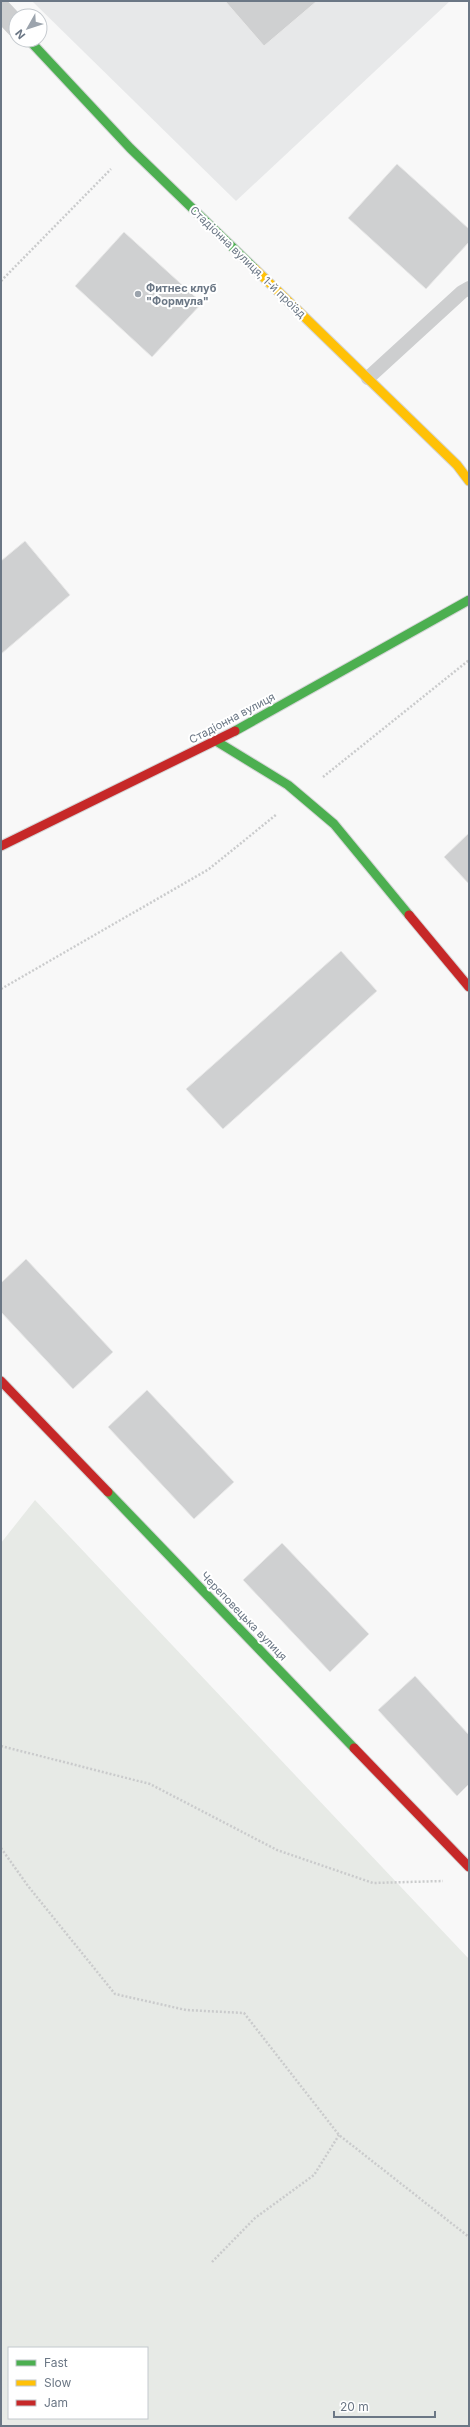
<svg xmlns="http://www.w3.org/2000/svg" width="470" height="2427" font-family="Inter,sans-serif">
	<rect width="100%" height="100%" fill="#f8f8f8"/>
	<!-- built -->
	<path fill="#e7e8e9" d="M32,1H450L236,201Z"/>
	<!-- green -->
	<path fill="#e7eae6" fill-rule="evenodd" d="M35,1500L469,1959V2426H1V1543ZM9,2348H147V2418H9Z"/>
	<!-- building -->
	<g fill="#cfd0d1" stroke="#e8e8e8">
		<path d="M225,1H317L264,46Z"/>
		<path d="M397,164L469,229V242L426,289L348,218Z"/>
		<path d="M124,232L202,303L152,357L75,286Z"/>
		<path d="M25,541L70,595L1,654V561Z"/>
		<path d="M469,833V884L444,857Z"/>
		<path d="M341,951L377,991L223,1129L186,1089Z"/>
		<path d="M26,1259L113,1352L73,1389L1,1312V1283Z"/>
		<path d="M147,1390L234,1482L194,1519L108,1427Z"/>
		<path d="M282,1543L369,1634L330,1672L243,1580Z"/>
		<path d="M415,1676L469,1735V1784L457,1796L378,1710Z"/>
	</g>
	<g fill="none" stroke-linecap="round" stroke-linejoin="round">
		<defs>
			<g id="fast">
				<path d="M29,40L130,148L255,269"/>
				<path d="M235,731L469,600"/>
				<path d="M216,741L288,785L334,824L409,915"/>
				<path d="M108,1492L354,1748"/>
			</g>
			<path id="slow" d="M255,269L457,465L469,481"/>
			<g id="jam">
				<path d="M1,846L235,731"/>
				<path d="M409,915L469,987"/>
				<path d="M1,1381L108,1492"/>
				<path d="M354,1748L469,1867"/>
			</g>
		</defs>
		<!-- fast casing -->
		<use href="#fast" stroke="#d4d5d6" stroke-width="11"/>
		<!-- slow casing -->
		<use href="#slow" stroke="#d4d5d6" stroke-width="11"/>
		<!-- jam casing -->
		<use href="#jam" stroke="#d4d5d6" stroke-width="11"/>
		<!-- path -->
		<g stroke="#cacbcc" stroke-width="2.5" stroke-dasharray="2 2" stroke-linecap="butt">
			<path d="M1,281L111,169"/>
			<path d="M323,777L469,660"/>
			<path d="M1,989L209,869L277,814"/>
			<path d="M1,1746L150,1784L277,1850L373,1883L443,1881"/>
			<path d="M1,1848L28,1886L115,1994L186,2010L244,2013L339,2135L469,2237"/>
			<path d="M212,2262L255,2218L314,2175L339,2135"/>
		</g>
		<!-- lane -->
		<path stroke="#cdcecf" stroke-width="14" d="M368,378L462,292L469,288"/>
		<!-- street -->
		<path stroke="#cdcecf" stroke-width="22" d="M1,10L16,26"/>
		<!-- fast -->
		<use href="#fast" stroke="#4caf50" stroke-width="9"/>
		<!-- slow -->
		<use href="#slow" stroke="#ffc107" stroke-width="9"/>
		<!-- jam -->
		<use href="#jam" stroke="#c62828" stroke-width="9"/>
	</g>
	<!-- markers -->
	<circle fill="#9ca4ad" stroke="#fff" stroke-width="1.5" cx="138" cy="294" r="4"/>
	<g text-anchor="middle" stroke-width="4" stroke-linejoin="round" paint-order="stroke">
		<!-- street labels -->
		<g font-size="11" fill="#6b7785" stroke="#fff">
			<text transform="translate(248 262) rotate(44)" y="4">Стадіонна вулиця, 1-й проїзд</text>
			<text transform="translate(232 718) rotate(-28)" y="4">Стадіонна вулиця</text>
			<text transform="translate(244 1616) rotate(46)" y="4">Череповецька вулиця</text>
		</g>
		<!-- poi labels -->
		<g font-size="11" font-weight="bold" fill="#6b7785" stroke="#fff" text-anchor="start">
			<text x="146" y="292">Фитнес клуб<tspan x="146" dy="13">"Формула"</tspan></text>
		</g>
	</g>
	<!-- border -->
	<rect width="470" height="2427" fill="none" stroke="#6b7785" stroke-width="4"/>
	<!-- legend -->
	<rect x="8" y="2347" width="140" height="72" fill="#ffffff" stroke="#c4c9ce"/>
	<rect x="16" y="2360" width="20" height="6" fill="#4caf50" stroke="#c4c9ce"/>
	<text x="44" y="2367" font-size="12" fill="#6b7785">Fast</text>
	<rect x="16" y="2380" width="20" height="6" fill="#ffc107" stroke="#c4c9ce"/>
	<text x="44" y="2387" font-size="12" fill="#6b7785">Slow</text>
	<rect x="16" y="2400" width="20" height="6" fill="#c62828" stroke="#c4c9ce"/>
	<text x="44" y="2407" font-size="12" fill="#6b7785">Jam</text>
	<!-- north arrow -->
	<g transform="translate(28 28) rotate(231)"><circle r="19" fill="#ffffff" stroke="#c4c9ce"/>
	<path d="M0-3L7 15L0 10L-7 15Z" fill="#9ca4ad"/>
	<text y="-6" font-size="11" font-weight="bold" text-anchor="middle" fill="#6b7785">N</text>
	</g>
	<!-- scale -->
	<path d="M334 2411v6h101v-6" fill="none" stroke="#6b7785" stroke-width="2"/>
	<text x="340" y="2411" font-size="12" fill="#6b7785" stroke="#ffffff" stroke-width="3" paint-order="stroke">20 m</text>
</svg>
